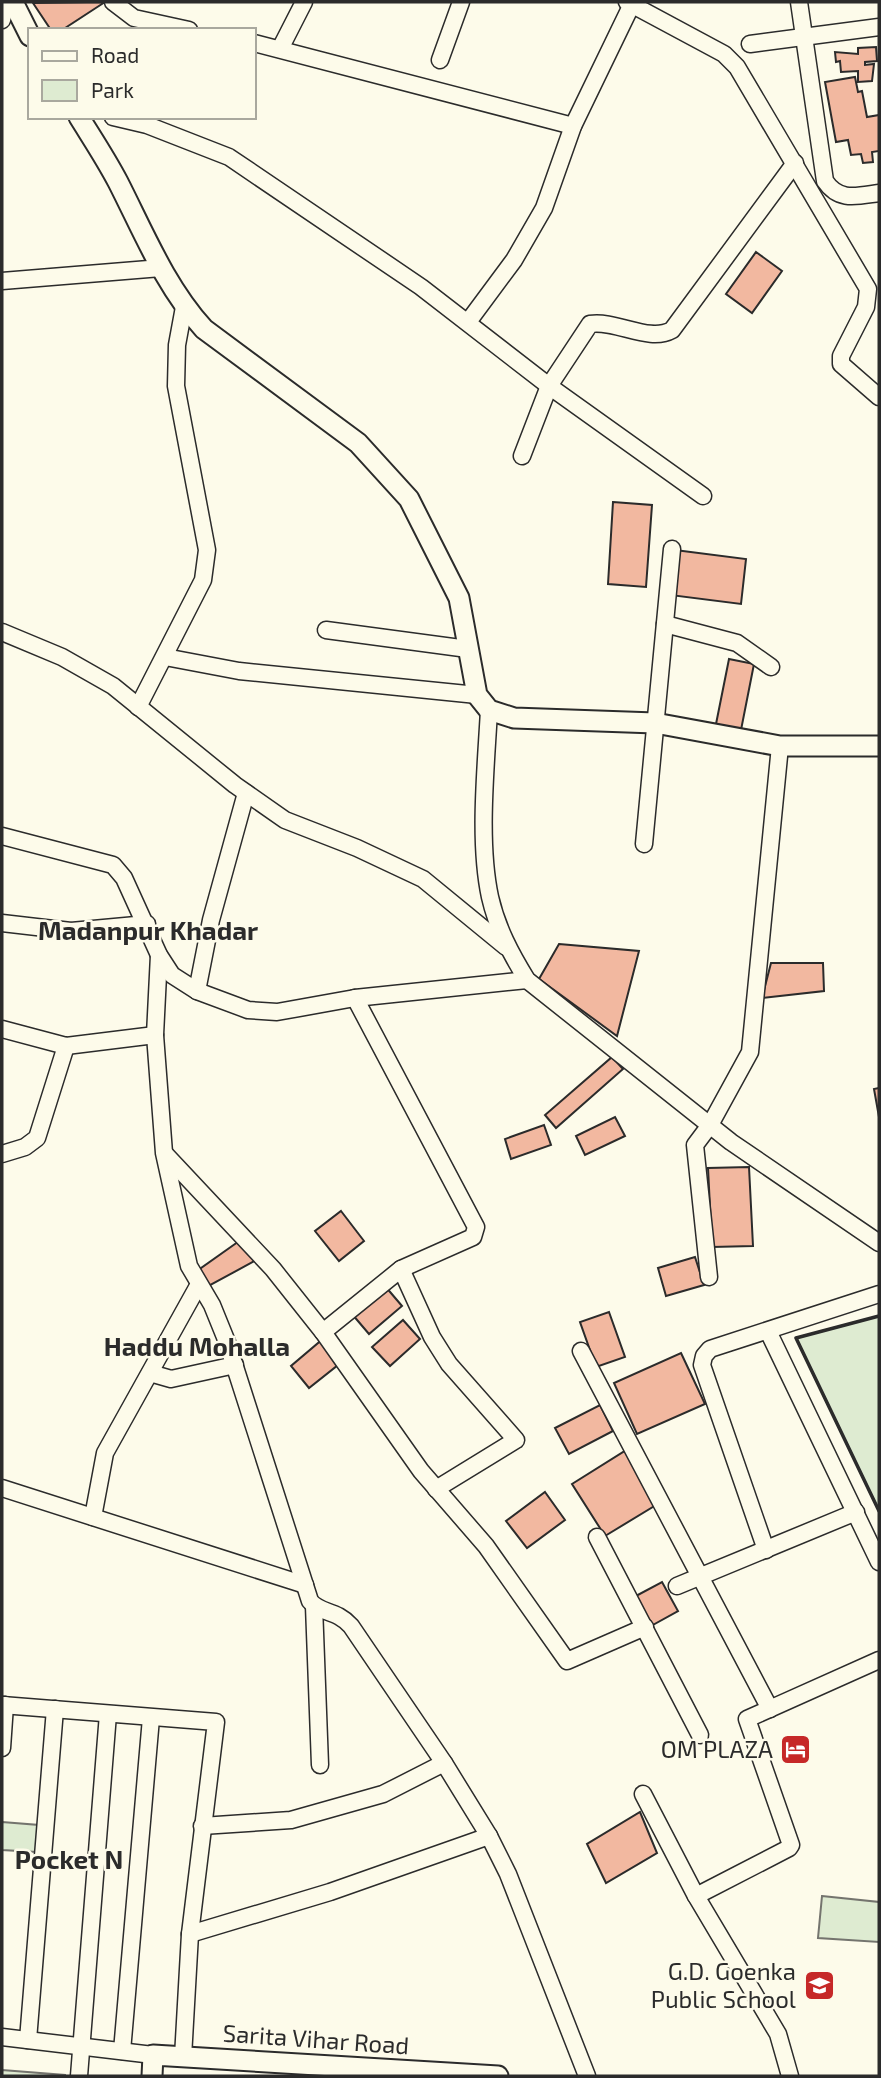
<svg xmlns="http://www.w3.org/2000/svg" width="881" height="2078" font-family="'Exo 2',sans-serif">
	<rect width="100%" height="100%" fill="#fdfbea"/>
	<!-- green -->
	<g fill="#deebd1" stroke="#74746e" stroke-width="2">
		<path d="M879,1316V1511L796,1338Z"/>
		<path d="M2,1822L39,1825L37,1852L2,1850Z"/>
		<path d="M822,1896L879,1902V1942L818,1938Z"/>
		<path d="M2,2070L65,2075V2076H2Z"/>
	</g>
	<!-- building -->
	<g fill="#f2b8a0" stroke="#2b2b2b" stroke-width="2">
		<path d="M105,2L62,30H51L33,3Z"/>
		<path d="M876,47L877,61L865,62V65L874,64L872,81L858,82V71L841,72L840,61L836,62L835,52L858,54V48Z"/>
		<path d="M855,77L858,92L862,91L867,117L879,115V151L872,152L873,162L863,163L861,154L851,155L848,140L836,142L825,82Z"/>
		<path d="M756,252L782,271L752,313L726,294Z"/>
		<path d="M613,502L652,505L646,587L608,584Z"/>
		<path d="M675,550L746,559L741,604L670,595Z"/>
		<path d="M729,659L754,664L741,730L716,724Z"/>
		<path d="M559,944L639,951L617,1036L539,979Z"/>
		<path d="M771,963H823L824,991L762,998Z"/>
		<path d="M612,1057L623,1069L556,1128L545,1115Z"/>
		<path d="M879,1088V1117L874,1089Z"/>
		<path d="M615,1117L625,1136L585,1155L576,1136Z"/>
		<path d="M544,1125L551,1145L511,1159L505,1139Z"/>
		<path d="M749,1167L753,1246L712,1247L708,1168Z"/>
		<path d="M341,1211L364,1241L339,1261L315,1231Z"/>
		<path d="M242,1239L260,1258L203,1289L194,1273Z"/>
		<path d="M695,1257L704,1285L666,1296L658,1268Z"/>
		<path d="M385,1286L402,1306L369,1334L352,1314Z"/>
		<path d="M609,1312L625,1357L596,1367L580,1322Z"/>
		<path d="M403,1320L420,1339L390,1366L372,1347Z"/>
		<path d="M324,1338L343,1361L309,1388L291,1366Z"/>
		<path d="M681,1353L705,1404L637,1434L614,1383Z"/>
		<path d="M600,1405L613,1431L569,1454L555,1428Z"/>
		<path d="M628,1449L661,1502L605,1536L572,1484Z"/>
		<path d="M545,1492L565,1520L527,1548L506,1521Z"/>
		<path d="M662,1582L678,1611L651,1626L634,1597Z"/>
		<path d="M640,1812L657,1853L606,1883L587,1844Z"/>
	</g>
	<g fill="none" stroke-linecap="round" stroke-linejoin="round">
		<defs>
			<g id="minor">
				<path d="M113,2L134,18L189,30"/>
				<path d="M627,2L724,54L737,67L868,289L866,307L841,356V364L879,397"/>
				<path d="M799,2L825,181C839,202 857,196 879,193"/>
				<path d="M2,20L6,2"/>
				<path d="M254,43L573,126"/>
				<path d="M750,44L879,27"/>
				<path d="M280,49L304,2"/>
				<path d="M440,60L461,2"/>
				<path d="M113,117L147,125L229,157L421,287L549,386L703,496"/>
				<path d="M2,281L161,268"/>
				<path d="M468,322L514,260L544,208L573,126L632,4"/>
				<path d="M522,456L549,386L590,324C617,320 649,343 672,330L795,163"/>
				<path d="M665,624L737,643L771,667"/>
				<path d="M326,630L468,649"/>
				<path d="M2,632L62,657L113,686L235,785L285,820L357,848L423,879L506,947"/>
				<path d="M165,657L239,671L477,695"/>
				<path d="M138,707L203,580L207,550L176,386L177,345L184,307"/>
				<path d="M489,710C486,767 478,841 490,897C497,928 511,954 527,980L731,1142L879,1243"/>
				<path d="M2,836L113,865L124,878L159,955L172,975L197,991L248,1010L277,1012L355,998L527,980"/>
				<path d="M644,844L672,549"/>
				<path d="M2,923L71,931L147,924"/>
				<path d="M159,955L155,1035L164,1153L189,1266L212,1305L227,1342L310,1601C320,1614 336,1609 351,1626L444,1763L489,1836L508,1874L587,2076"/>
				<path d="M197,991L211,920L246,793"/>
				<path d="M355,998L476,1227L473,1237L401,1269"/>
				<path d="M2,1029L66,1046L155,1035"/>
				<path d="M2,1154L25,1147L37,1138L66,1046"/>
				<path d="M166,1155L273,1269L323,1332L421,1471L486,1546L567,1661L645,1627"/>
				<path d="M709,1277L695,1145L710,1125L750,1052L780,746"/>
				<path d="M768,1331L879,1562"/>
				<path d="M323,1332L401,1269L432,1337L449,1364L516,1440L436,1489"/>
				<path d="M581,1351L770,1709"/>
				<path d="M150,1373L171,1379L235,1365"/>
				<path d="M2,1488L305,1585"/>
				<path d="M93,1517L105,1453L198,1286"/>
				<path d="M597,1537L700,1735"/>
				<path d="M766,1550L702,1365L704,1356L710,1349L879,1294"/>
				<path d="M677,1586L856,1512"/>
				<path d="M314,1606L320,1765"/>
				<path d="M2,1705L216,1722L190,1934L183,2057"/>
				<path d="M2,1748L5,1705"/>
				<path d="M643,1794L696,1896L778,2034L790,2076"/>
				<path d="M202,1826L291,1820L383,1794L444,1763"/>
				<path d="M696,1896L789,1848L791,1845L747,1719L879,1660"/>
				<path d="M190,1934L330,1892L489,1836"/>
				<path d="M2,2037L153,2055"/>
				<path d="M28,2040L55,1709"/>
				<path d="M122,2051L151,1718"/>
				<path d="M79,2076L108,1714"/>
			</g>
			<g id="tertiary">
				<path d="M13,2L30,36"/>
				<path d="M79,117C92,138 106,159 118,182C144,233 165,286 204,329L358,443L409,499L459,598L477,695L489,710L514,718L655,723L780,746H879"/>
				<path d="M152,2076L153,2055L498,2076"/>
			</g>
		</defs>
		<!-- minor casing -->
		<use href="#minor" stroke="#2b2b2b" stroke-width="19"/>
		<!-- tertiary casing -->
		<use href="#tertiary" stroke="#2b2b2b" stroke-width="23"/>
		<!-- minor -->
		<use href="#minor" stroke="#fdfbea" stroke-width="16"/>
		<!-- tertiary -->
		<use href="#tertiary" stroke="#fdfbea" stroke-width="19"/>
		<!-- wall -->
		<path stroke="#2b2b2b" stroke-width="3.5" d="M879,1316L796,1338L879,1511"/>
	</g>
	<!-- icons -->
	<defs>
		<symbol id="hotel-square" viewBox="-11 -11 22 22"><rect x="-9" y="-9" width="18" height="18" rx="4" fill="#c62828" stroke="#fdfbea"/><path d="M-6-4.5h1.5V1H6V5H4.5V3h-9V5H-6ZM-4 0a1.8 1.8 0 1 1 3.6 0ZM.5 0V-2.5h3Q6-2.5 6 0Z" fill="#fff"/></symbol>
		<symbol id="school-square" viewBox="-11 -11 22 22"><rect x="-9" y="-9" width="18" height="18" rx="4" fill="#c62828" stroke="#fdfbea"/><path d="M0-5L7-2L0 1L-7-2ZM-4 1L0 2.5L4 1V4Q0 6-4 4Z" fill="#fff"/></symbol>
	</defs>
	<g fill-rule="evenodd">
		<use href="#hotel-square" x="778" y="1732" width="35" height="35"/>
		<use href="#school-square" x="802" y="1968" width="35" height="35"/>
	</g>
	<g text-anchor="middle" stroke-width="5" stroke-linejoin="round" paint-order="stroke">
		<!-- poi labels -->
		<g font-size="24" fill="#2b2b2b" stroke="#fdfbea" text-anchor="end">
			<text x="773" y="1758">OM PLAZA</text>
			<text x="796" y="1980">G.D. Goenka<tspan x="796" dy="28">Public School</tspan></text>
		</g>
		<!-- street labels -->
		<g font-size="24" fill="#2b2b2b" stroke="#fdfbea">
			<text transform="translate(316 2040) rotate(4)" y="8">Sarita Vihar Road</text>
		</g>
		<!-- neighbourhood labels -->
		<g font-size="26" font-weight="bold" fill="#2b2b2b" stroke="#fdfbea">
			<text x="148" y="940">Madanpur Khadar</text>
			<text x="197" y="1356">Haddu Mohalla</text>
			<text x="69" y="1869">Pocket N</text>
		</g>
	</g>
	<!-- border -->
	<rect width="881" height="2078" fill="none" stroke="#2b2b2b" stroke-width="7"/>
	<!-- legend -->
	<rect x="28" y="28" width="228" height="91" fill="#fdfbea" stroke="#a9a89e" stroke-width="2"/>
	<rect x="42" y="51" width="35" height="10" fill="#fdfbea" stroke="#a9a89e" stroke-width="2"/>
	<text x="91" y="63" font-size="21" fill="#2b2b2b">Road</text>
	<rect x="42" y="80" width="35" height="21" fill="#deebd1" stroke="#a9a89e" stroke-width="2"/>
	<text x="91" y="98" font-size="21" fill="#2b2b2b">Park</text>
</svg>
